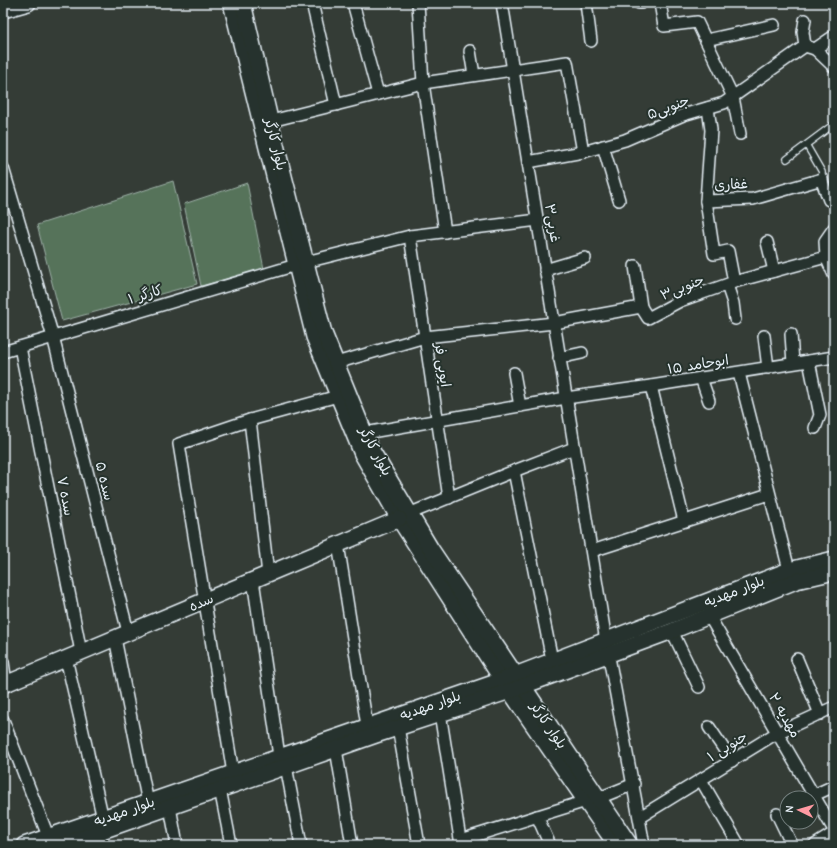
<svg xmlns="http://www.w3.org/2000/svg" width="837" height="848" font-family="'Comic Neue','Playpen Sans Arabic',sans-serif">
	<rect width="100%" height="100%" fill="#343c36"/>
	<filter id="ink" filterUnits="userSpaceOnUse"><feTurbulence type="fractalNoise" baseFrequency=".025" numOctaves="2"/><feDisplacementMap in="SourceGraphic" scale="8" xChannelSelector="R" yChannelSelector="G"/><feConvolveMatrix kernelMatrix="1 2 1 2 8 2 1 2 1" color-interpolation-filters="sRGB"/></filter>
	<g filter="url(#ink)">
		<!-- green -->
		<g fill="#56735a" stroke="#9fb2a9">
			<path d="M173,181L197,284L62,321L37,225Z"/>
			<path d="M247,183L264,269L201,286L184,204Z"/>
		</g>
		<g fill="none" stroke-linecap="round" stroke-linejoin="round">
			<defs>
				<g id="lane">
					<path d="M807,146L822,172V179"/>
					<path d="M787,159L834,124"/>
				</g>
				<g id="street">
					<path d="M312,3L336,105"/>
					<path d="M353,3L378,94"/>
					<path d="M418,3L423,83L445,232"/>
					<path d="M502,3L606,641L644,845"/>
					<path d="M586,3L591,41"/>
					<path d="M639,3H641"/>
					<path d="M660,3L664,26L697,22L733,97L740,134"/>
					<path d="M706,40L774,25"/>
					<path d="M805,46L815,49L834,36"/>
					<path d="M815,49L834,67"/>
					<path d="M470,51L474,75"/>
					<path d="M708,108L711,130L706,201L753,199L822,179L823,184L829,200L834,198"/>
					<path d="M271,121L423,83L567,62L583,152"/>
					<path d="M603,146L619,200"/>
					<path d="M528,162L583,152L625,140L683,115L724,103L805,46L803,32L805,20"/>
					<path d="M3,168L53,337L128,632"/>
					<path d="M706,201L714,254L728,251L734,282"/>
					<path d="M834,228L825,241L826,257L834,275"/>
					<path d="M410,236L449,498"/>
					<path d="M767,242L774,271"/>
					<path d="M306,262L410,236L538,220"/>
					<path d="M635,266L641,307"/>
					<path d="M545,270L585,258"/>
					<path d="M727,285L733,303L735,319"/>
					<path d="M791,334L793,363"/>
					<path d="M764,336L768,368"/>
					<path d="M20,347L81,652"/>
					<path d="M3,352L296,265"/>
					<path d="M559,358L582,353"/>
					<path d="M809,361L820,415L815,428"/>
					<path d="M336,363L425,337L554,323L641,307L648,318L680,301L734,282L826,257"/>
					<path d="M514,373L520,406"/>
					<path d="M739,373L789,570"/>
					<path d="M701,378L709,401"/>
					<path d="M651,386L684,521"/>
					<path d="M250,420L268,574"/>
					<path d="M365,433L566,398L651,386L834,357"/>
					<path d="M514,471L552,660"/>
					<path d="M411,513L514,471L574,448"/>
					<path d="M338,544L367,726"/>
					<path d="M592,551L769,494"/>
					<path d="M253,580L279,756"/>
					<path d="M709,616L834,830"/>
					<path d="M672,631L699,687"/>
					<path d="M115,638L148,803"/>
					<path d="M66,658L103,819"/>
					<path d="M797,659L820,714"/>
					<path d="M3,662L6,683"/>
					<path d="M440,713L461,845"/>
					<path d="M3,720L48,836"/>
					<path d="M398,727L419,845"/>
					<path d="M709,727L732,761"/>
					<path d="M336,749L352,845"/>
					<path d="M286,766L301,845"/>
					<path d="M233,773L179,444L250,420L338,396"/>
					<path d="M701,780L739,845"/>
					<path d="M220,789L231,845"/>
					<path d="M814,795L834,786"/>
					<path d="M599,798L634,784"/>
					<path d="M170,807L177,845"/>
					<path d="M777,814L792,845"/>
					<path d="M537,816L550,845"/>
					<path d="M640,817L775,734L834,707"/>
					<path d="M99,832L101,845"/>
					<path d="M461,840L586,801"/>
					<path d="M815,845L834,833"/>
				</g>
				<g id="secondary">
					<path d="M231,3L314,337L362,454L399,519L502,680L616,845"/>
					<path d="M243,3L275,141L324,333L371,449L431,549L630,845"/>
					<path d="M3,10L28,3"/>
					<path d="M3,685L399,519"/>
					<path d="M24,845L502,680L789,570L834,559"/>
					<path d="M62,845L376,735L510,691L672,631L796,581L834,572"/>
				</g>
			</defs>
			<!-- lane casing -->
			<use href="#lane" stroke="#e8f1f8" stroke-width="8"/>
			<!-- street casing -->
			<use href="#street" stroke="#e8f1f8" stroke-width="14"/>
			<!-- secondary casing -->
			<use href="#secondary" stroke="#e8f1f8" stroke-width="18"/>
			<!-- lane -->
			<use href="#lane" stroke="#26332d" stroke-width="5.5"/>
			<!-- street -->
			<use href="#street" stroke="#26332d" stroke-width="11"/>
			<!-- secondary -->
			<use href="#secondary" stroke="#26332d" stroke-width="15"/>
		</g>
	</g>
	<g text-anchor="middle" stroke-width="4" stroke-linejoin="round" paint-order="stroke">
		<!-- street labels -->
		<g font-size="14" fill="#e8f1f8" stroke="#26332d">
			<text transform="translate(668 107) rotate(-21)" y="5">جنوبی۵</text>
			<text transform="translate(276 144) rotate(76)" y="5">بلوار کارگر</text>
			<text transform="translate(731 184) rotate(-3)" y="5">غفاری</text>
			<text transform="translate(553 223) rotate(81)" y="5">غربی۳</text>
			<text transform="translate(682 287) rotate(-22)" y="5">جنوبی۳</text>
			<text transform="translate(145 294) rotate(-17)" y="5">کارگر ۱</text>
			<text transform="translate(698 364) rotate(-9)" y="5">ابوحامد ۱۵</text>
			<text transform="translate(443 365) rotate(82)" y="5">ایوبی فر</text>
			<text transform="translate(376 451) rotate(62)" y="5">بلوار کارگر</text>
			<text transform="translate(105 481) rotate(76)" y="5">سده ۵</text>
			<text transform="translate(66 496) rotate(79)" y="5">سده ۷</text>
			<text transform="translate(734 591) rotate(-21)" y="5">بلوار مهدیه</text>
			<text transform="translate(201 602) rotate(-23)" y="5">سده</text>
			<text transform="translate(430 705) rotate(-19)" y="5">بلوار مهدیه</text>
			<text transform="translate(785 715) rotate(60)" y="5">مهدیه ۲</text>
			<text transform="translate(549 725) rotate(56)" y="5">بلوار کارگر</text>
			<text transform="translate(727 746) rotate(-32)" y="5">۱ جنوبی</text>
			<text transform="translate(124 811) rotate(-19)" y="5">بلوار مهدیه</text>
		</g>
	</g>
	<!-- margin -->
	<rect width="837" height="848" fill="none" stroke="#26332d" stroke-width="16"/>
	<rect x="8" y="8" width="821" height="832" fill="none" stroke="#e8f1f8" stroke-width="1.5" filter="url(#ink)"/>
	<!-- north arrow -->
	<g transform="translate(799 810) rotate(275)"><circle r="19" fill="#26332d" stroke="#747f7e"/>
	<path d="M0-3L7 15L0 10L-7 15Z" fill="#ff9aa2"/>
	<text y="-6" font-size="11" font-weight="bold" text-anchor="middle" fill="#e8f1f8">N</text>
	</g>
</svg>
